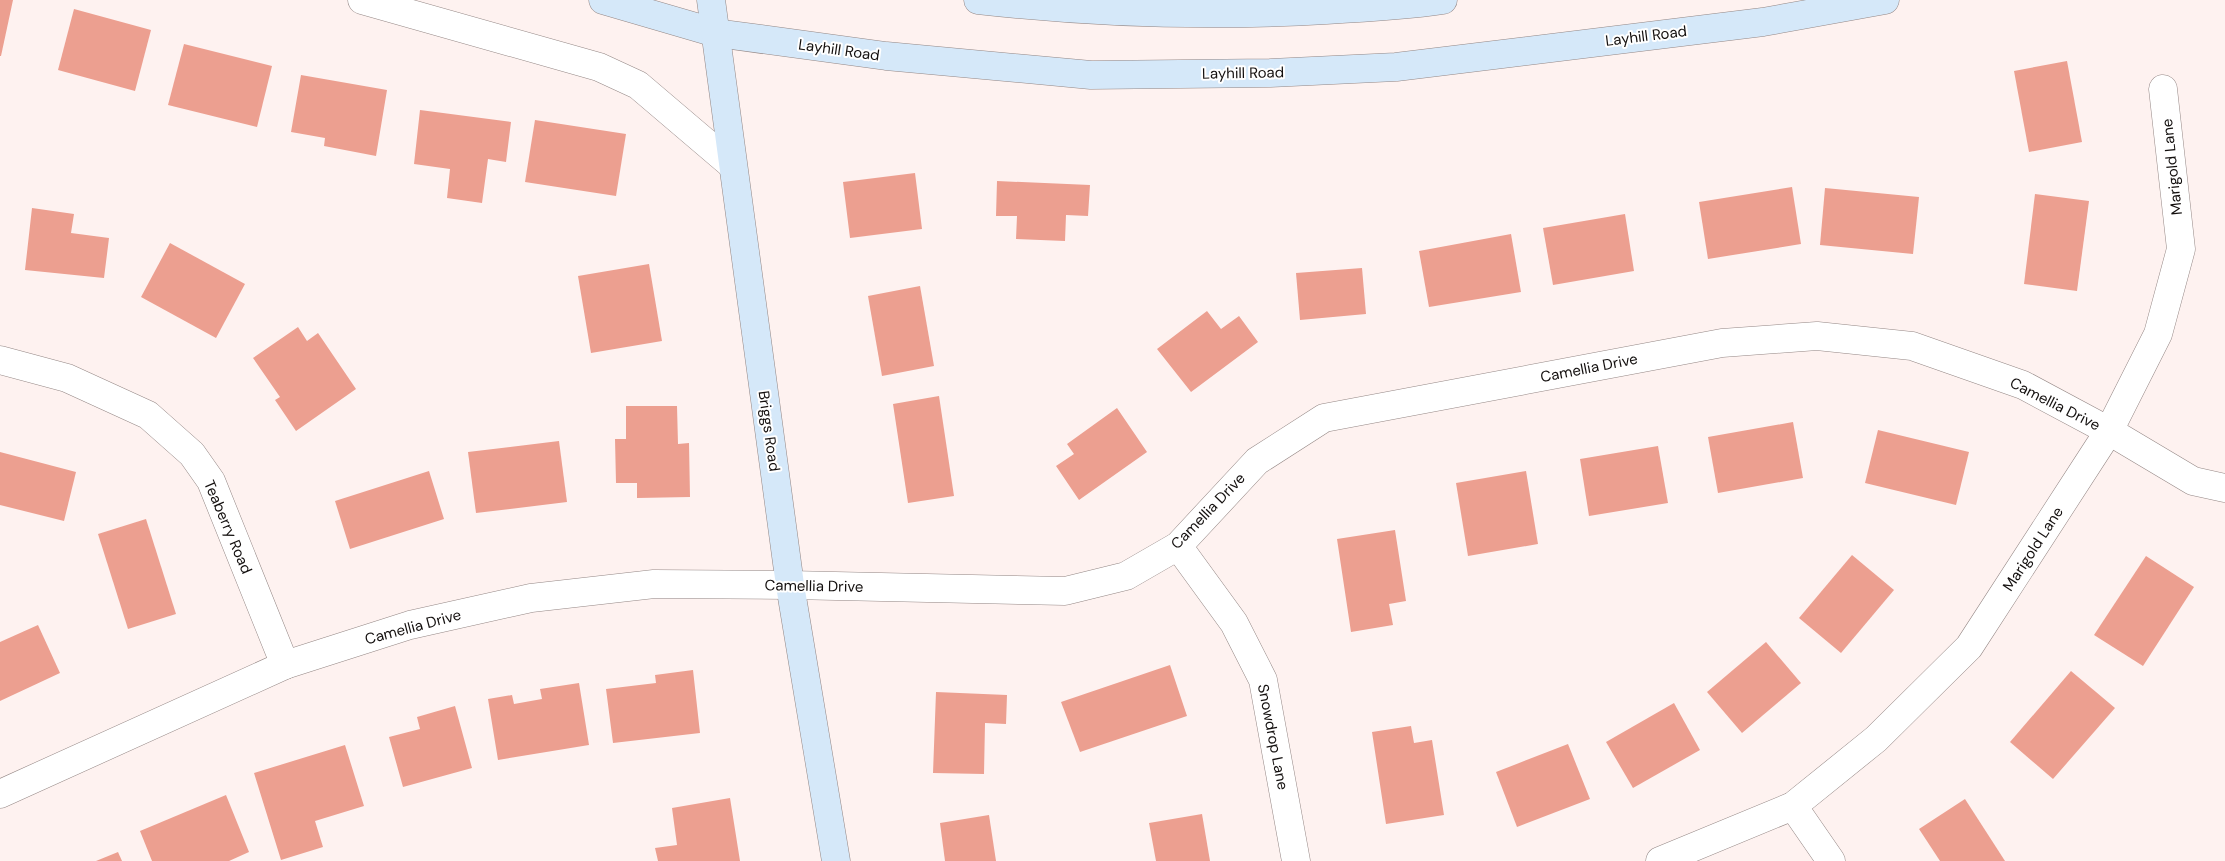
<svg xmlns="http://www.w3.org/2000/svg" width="2225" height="861" font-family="'DM Sans',sans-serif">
	<rect width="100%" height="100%" fill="#fef2f0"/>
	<!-- building -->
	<g fill="#ec9f90">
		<path d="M0,0H13L1,56H0Z"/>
		<path d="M74,9L151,30L135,91L58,70Z"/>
		<path d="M184,44L272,66L257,127L168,105Z"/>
		<path d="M2067,61L2082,142L2029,152L2014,71Z"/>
		<path d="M301,75L387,90L376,156L324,146L325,138L291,132Z"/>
		<path d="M420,110L511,122L506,162L488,159L482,203L447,198L450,169L414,164Z"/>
		<path d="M535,120L626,134L616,196L525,182Z"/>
		<path d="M915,173L922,229L850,238L843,182Z"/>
		<path d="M997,181L1090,185L1088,216L1066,215L1065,241L1016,239L1017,216H996Z"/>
		<path d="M1792,187L1801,244L1708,259L1699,202Z"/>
		<path d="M1825,188L1919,197L1913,254L1820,245Z"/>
		<path d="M2035,194L2089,201L2077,291L2024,284Z"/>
		<path d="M32,208L74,214L71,233L109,238L104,278L25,270Z"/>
		<path d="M1625,214L1634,271L1553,285L1543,228Z"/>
		<path d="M1511,234L1521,292L1429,307L1419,251Z"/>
		<path d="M170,243L245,284L216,338L141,297Z"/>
		<path d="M649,264L662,341L591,353L578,276Z"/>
		<path d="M1362,268L1366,314L1300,320L1296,273Z"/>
		<path d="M920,286L934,366L882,376L868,296Z"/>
		<path d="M1207,311L1221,329L1239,316L1258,342L1191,392L1157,349Z"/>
		<path d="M298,327L307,341L318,333L356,389L296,431L275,400L280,397L253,358Z"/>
		<path d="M939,396L954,496L908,503L893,404Z"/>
		<path d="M626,406H677L678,444L689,443L690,497L637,498V483H616L615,439H626Z"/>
		<path d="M1117,408L1147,452L1079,500L1056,466L1074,454L1067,444Z"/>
		<path d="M1793,422L1803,478L1718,493L1708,437Z"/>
		<path d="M1878,430L1969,452L1956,505L1865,483Z"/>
		<path d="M559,441L567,502L476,513L468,452Z"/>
		<path d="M1658,446L1668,503L1589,516L1580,459Z"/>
		<path d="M0,452L76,472L64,521L0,505Z"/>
		<path d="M429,471L444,519L350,549L335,501Z"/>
		<path d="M1526,471L1538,544L1468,556L1456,483Z"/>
		<path d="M146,519L176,614L128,629L98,534Z"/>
		<path d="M1395,530L1406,601L1389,604L1393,625L1351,632L1337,539Z"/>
		<path d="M1852,555L1894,590L1841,653L1799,618Z"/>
		<path d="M2146,556L2194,587L2143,666L2094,635Z"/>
		<path d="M38,625L60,673L0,701V642Z"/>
		<path d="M1766,642L1801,683L1742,733L1707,692Z"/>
		<path d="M1170,665L1187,716L1080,752L1061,702Z"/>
		<path d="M693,670L700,733L613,743L606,689L656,683L655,675Z"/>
		<path d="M2071,671L2115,708L2053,779L2010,742Z"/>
		<path d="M579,683L589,745L498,760L488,699L512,695L514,704L542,699L540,689Z"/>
		<path d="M936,692L1007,695L1006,724L985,723L984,774L933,773Z"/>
		<path d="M1674,703L1700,750L1633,788L1606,742Z"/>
		<path d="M455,706L472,768L403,787L389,737L420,729L417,717Z"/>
		<path d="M1411,726L1414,743L1432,740L1444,815L1386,824L1372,732Z"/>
		<path d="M1568,744L1590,799L1517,827L1496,772Z"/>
		<path d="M345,745L364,806L315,821L323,847L281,860L254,773Z"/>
		<path d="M226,795L249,852L229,861H152L140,831Z"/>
		<path d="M730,798L740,861H658L655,848L677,845L672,808Z"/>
		<path d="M1965,799L2005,861H1940L1919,829Z"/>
		<path d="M1202,814L1210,861H1156L1149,823Z"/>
		<path d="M989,815L996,861H945L940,823Z"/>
		<path d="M118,852L122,861H96Z"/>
	</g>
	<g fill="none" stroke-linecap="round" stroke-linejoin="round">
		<defs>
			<g id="street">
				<path d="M362,0L599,67L638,85L732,165"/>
				<path d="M0,360L67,378L148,415L192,454L211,481L285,665"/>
				<path d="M1178,546L1234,623L1263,680L1296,861"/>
				<path d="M0,794L285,665L410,625L531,598L654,584L790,585L1065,591L1126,576L1178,546L1257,461L1324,418L1722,343L1817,336L1912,346L2023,385L2109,431L2193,481L2225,488"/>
				<path d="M1793,806L1831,861"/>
				<path d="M1660,861L1793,806L1876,739L1969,647L2109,431L2158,334L2181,249L2163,89"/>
			</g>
			<g id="secondary">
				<path d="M603,0L716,33L886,56L1091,75L1270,73L1396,67L1763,22L1885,0"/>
				<path d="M711,0L790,585L836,861"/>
				<path d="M978,0C1094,13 1208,17 1326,10C1365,8 1404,6 1443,0"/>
			</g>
		</defs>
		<!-- street casing -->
		<use href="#street" stroke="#948785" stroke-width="29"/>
		<!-- secondary casing -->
		<use href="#secondary" stroke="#948785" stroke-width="29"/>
		<!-- street -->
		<use href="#street" stroke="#fff" stroke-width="28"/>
		<!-- secondary -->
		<use href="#secondary" stroke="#d5e8f9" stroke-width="28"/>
	</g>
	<g text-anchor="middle" stroke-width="4" stroke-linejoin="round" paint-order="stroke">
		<!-- street labels -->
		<g font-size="15" fill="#130f0e" stroke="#fff">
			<text transform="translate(1646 36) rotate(-7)" y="5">Layhill Road</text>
			<text transform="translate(839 50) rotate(8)" y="5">Layhill Road</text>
			<text transform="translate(1243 73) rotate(-1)" y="5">Layhill Road</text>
			<text transform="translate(2172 167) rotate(-96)" y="5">Marigold Lane</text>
			<text transform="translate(1589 368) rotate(-11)" y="5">Camellia Drive</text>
			<text transform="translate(2055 404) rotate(27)" y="5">Camellia Drive</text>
			<text transform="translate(769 431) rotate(82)" y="5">Briggs Road</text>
			<text transform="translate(1208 511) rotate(-46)" y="5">Camellia Drive</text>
			<text transform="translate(228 527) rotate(67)" y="5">Teaberry Road</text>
			<text transform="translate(2033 549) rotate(-57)" y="5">Marigold Lane</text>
			<text transform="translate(814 586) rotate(1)" y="5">Camellia Drive</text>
			<text transform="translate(413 627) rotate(-15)" y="5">Camellia Drive</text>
			<text transform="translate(1273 737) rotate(79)" y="5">Snowdrop Lane</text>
		</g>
	</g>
</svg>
